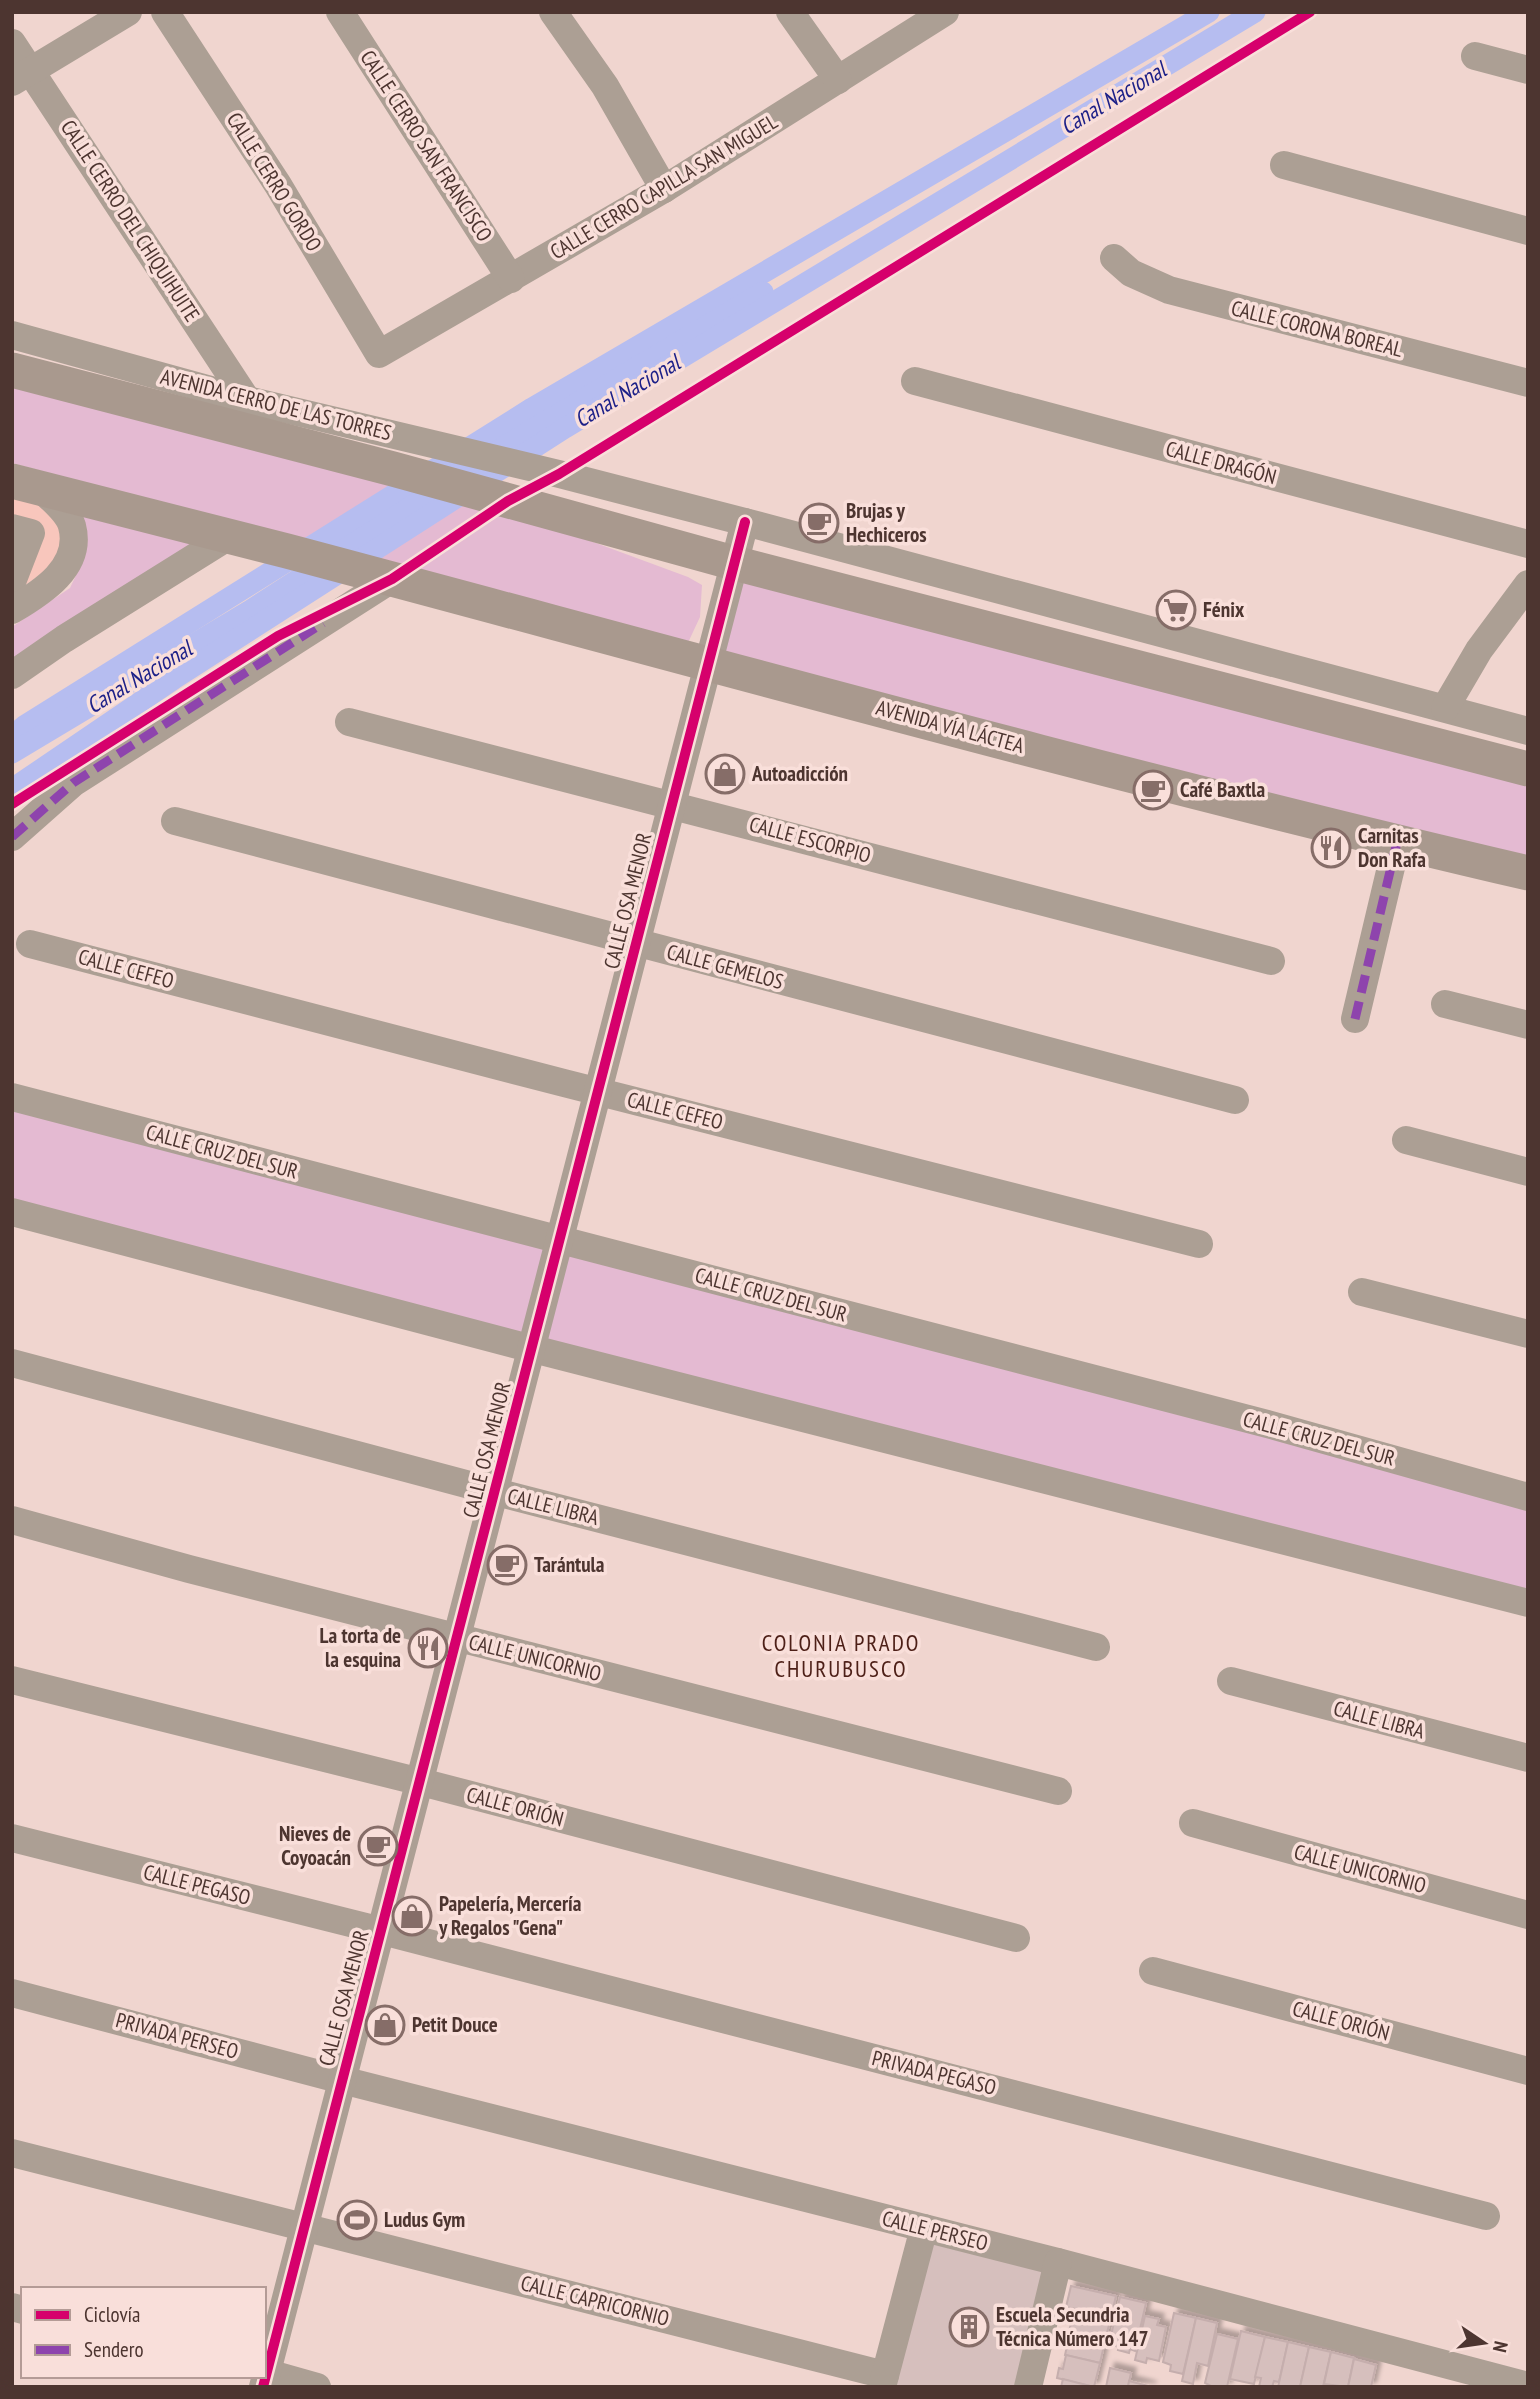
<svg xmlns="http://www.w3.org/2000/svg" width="1540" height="2399" font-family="'PT Sans Narrow',sans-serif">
	<defs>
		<filter id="shadow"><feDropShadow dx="5" dy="-5" stdDeviation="2" flood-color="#0004"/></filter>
	</defs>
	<rect width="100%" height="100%" fill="#f0d5cf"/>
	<!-- built -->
	<path fill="#f8c6bc" d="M12,498L42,506L61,527L62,546L53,566L12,594Z"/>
	<!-- green -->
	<g fill="#e4bad2">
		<path d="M12,385L558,529L688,577L702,585L700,617L686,647L12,463Z"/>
		<path d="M76,507L196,540L12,668V627L70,588L79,569Z"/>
		<path d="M744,578L1528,780V865L722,664Z"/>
		<path d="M12,1104L1528,1506V1597L12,1205Z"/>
	</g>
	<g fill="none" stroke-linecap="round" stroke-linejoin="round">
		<!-- canal -->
		<g stroke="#b6bdf0" stroke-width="21">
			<path d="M12,736L24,726L532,408L1209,12"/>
			<path d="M12,753L249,611L508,444L763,292"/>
			<path d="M12,789L174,679L565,428L1255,12"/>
		</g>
	</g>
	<!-- building -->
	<g fill="#d6bfbd" stroke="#c5aead" stroke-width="2" filter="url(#shadow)">
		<path d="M931,2240L1047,2268L1018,2387H889Z"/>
		<path d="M1071,2286L1116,2296L1111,2317L1066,2307Z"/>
		<path d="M1120,2297L1146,2303L1135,2351L1130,2349L1129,2353L1118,2350L1119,2347L1109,2344Z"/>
		<path d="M1074,2309L1111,2317L1105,2341L1069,2332Z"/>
		<path d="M1174,2313L1196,2318L1183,2374L1170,2371L1171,2365L1163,2362Z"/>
		<path d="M1145,2316L1159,2319L1157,2325L1166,2327L1159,2361L1147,2358L1146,2363L1135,2360Z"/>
		<path d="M1196,2318L1217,2323L1208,2366L1197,2363L1193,2384L1182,2381Z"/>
		<path d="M1241,2331L1265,2337L1254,2384L1230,2379Z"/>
		<path d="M1070,2333L1105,2341L1100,2363L1065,2355Z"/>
		<path d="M1217,2334L1238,2339L1227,2387H1213L1205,2383Z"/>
		<path d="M1265,2337L1288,2342L1279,2382L1274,2381L1272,2387H1259L1261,2378L1255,2377Z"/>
		<path d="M1288,2342L1309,2347L1300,2387H1278Z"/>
		<path d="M1309,2347L1331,2352L1323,2387H1300Z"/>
		<path d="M1331,2352L1354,2358L1348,2387L1324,2384Z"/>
		<path d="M1066,2355L1100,2363L1094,2387L1057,2378L1059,2368L1063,2369Z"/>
		<path d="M1354,2359L1376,2365L1371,2387H1348Z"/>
		<path d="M1110,2368L1131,2373L1128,2387H1106Z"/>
		<path d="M1063,2379L1094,2387H1061Z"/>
		<path d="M1129,2381L1152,2387H1128Z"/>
	</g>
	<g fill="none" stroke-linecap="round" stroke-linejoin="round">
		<!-- minor -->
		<g stroke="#ac9f94" stroke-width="28">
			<path d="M165,12L278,185L379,354L664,189L945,12"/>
			<path d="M340,12L511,279"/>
			<path d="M553,12L605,86L664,189"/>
			<path d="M790,12L838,80"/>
			<path d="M12,43L247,400"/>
			<path d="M1475,56L1528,70"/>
			<path d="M12,82L128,12"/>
			<path d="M1284,165L1528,231"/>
			<path d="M1114,258L1131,273L1169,290L1528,383"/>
			<path d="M12,335L247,400L559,474L745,522L1528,731"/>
			<path d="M915,381L1528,544"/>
			<path d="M12,528L31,533L12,582"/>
			<path d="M12,610C41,593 83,567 72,526C68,511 51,499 40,488"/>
			<path d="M12,675L64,639L229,536"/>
			<path d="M1445,708L1479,650L1528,584"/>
			<path d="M349,722L1271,961"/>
			<path d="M175,821L1235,1100"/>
			<path d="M12,837L73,783L392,579"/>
			<path d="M30,944L564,1083L1199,1244"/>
			<path d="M1445,1004L1528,1025"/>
			<path d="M1355,1019L1397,842"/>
			<path d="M12,1097L1271,1425L1528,1497"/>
			<path d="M1406,1140L1528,1172"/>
			<path d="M12,1212L533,1349L1528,1603"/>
			<path d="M1362,1292L1528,1334"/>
			<path d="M12,1363L496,1492L1096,1647"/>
			<path d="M12,1520L189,1569L1058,1791"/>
			<path d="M12,1680L421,1782L1016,1938"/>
			<path d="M1231,1681L1528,1758"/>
			<path d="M1193,1823L1528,1915"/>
			<path d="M12,1838L382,1931L1486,2216"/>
			<path d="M1153,1971L1528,2071"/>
			<path d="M12,1993L342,2080L1058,2262L1528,2386"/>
			<path d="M12,2153L885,2375"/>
			<path d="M12,2307L23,2310"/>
			<path d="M264,2372L317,2387"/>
			<path d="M263,2387L745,522"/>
			<path d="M882,2387L924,2228"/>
			<path d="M1028,2387L1058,2262"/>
		</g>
		<!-- major -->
		<g stroke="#a9998e" stroke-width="35">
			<path d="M12,370L393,469L734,563L1528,769"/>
			<path d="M12,481C104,505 196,527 287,551C700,661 1112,776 1528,873"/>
		</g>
		<!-- quiet -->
		<g stroke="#8e44ad" stroke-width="9" stroke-dasharray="18 9" stroke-linecap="butt">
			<path d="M12,837L73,783L323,623"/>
			<path d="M1355,1019L1397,842"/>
		</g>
		<defs>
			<g id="cycleway">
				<path d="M12,804L278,636L392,579L508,501L559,474L1310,12"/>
				<path d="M263,2387L745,522"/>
			</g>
		</defs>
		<!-- cycleway casing -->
		<use href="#cycleway" stroke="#f9dfda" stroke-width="15"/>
		<!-- cycleway -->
		<use href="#cycleway" stroke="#d6006c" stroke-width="10"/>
	</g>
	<!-- icons -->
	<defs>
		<symbol id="cafe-ring" viewBox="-11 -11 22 22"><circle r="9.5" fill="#f9dfda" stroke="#866d68" stroke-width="1.5"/><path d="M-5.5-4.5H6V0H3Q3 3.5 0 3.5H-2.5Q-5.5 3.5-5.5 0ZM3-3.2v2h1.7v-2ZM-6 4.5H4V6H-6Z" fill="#866d68"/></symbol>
		<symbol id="supermarket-ring" viewBox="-11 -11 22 22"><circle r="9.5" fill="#f9dfda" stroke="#866d68" stroke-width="1.5"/><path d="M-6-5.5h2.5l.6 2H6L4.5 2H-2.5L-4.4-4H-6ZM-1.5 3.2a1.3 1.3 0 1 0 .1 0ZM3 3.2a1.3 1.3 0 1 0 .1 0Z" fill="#866d68"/></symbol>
		<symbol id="shop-ring" viewBox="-11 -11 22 22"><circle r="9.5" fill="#f9dfda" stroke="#866d68" stroke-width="1.5"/><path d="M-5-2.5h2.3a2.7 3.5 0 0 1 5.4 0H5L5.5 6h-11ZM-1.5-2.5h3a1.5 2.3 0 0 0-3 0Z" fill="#866d68"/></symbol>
		<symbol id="restaurant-ring" viewBox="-11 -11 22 22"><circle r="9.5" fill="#f9dfda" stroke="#866d68" stroke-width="1.5"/><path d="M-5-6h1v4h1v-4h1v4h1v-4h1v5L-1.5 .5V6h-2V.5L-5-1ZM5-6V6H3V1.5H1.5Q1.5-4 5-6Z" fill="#866d68"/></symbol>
		<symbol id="stadium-ring" viewBox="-11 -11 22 22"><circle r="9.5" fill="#f9dfda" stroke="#866d68" stroke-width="1.5"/><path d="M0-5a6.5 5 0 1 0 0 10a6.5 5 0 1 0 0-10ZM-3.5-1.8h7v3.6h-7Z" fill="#866d68"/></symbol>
		<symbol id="building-ring" viewBox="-11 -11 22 22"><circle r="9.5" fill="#f9dfda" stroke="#866d68" stroke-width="1.5"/><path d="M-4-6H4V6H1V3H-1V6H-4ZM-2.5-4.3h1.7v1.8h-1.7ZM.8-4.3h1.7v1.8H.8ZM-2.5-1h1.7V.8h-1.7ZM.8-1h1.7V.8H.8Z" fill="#866d68"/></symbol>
	</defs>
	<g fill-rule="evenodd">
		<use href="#cafe-ring" x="797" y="501" width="44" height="44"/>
		<use href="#supermarket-ring" x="1154" y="588" width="44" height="44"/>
		<use href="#shop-ring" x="703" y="752" width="44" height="44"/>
		<use href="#cafe-ring" x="1131" y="768" width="44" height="44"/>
		<use href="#restaurant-ring" x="1309" y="826" width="44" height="44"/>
		<use href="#cafe-ring" x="485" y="1543" width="44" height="44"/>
		<use href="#restaurant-ring" x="406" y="1626" width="44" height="44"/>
		<use href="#cafe-ring" x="356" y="1824" width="44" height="44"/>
		<use href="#shop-ring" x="390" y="1894" width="44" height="44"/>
		<use href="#shop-ring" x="363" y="2003" width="44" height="44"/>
		<use href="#stadium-ring" x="335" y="2198" width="44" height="44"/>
		<use href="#building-ring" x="947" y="2305" width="44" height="44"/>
	</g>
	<g text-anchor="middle" stroke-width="7" stroke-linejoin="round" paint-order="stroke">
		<!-- street labels -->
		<g font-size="21" fill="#4d3530" stroke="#f9dfda">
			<text transform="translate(426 146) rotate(57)" y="7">CALLE CERRO SAN FRANCISCO</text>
			<text transform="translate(274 182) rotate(58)" y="7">CALLE CERRO GORDO</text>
			<text transform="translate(664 187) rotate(-31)" y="7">CALLE CERRO CAPILLA SAN MIGUEL</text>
			<text transform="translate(130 221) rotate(57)" y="7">CALLE CERRO DEL CHIQUIHUITE</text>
			<text transform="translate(1317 329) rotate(14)" y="7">CALLE CORONA BOREAL</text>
			<text transform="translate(276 405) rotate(14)" y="7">AVENIDA CERRO DE LAS TORRES</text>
			<text transform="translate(1221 463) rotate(15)" y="7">CALLE DRAGÓN</text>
			<text transform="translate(950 727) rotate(15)" y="7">AVENIDA VÍA LÁCTEA</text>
			<text transform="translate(810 840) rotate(15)" y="7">CALLE ESCORPIO</text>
			<text transform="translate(628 901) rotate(-76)" y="7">CALLE OSA MENOR</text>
			<text transform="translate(725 967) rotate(15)" y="7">CALLE GEMELOS</text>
			<text transform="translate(126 969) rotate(15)" y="7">CALLE CEFEO</text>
			<text transform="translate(675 1111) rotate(14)" y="7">CALLE CEFEO</text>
			<text transform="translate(222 1152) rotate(15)" y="7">CALLE CRUZ DEL SUR</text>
			<text transform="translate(771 1295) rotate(15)" y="7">CALLE CRUZ DEL SUR</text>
			<text transform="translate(1319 1439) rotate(15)" y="7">CALLE CRUZ DEL SUR</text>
			<text transform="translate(487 1450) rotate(-76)" y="7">CALLE OSA MENOR</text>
			<text transform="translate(553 1507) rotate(14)" y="7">CALLE LIBRA</text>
			<text transform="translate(535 1658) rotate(14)" y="7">CALLE UNICORNIO</text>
			<text transform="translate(1379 1720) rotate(15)" y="7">CALLE LIBRA</text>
			<text transform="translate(515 1807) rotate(15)" y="7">CALLE ORIÓN</text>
			<text transform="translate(1360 1869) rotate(15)" y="7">CALLE UNICORNIO</text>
			<text transform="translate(197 1885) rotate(14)" y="7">CALLE PEGASO</text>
			<text transform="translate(344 1998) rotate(-75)" y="7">CALLE OSA MENOR</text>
			<text transform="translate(1341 2021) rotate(15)" y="7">CALLE ORIÓN</text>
			<text transform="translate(177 2036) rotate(15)" y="7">PRIVADA PERSEO</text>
			<text transform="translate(934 2073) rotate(14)" y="7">PRIVADA PEGASO</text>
			<text transform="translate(935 2231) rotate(14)" y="7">CALLE PERSEO</text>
			<text transform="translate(595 2301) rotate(14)" y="7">CALLE CAPRICORNIO</text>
		</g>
		<!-- poi labels -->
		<g font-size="21" font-weight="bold" fill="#4d3530" stroke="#f9dfda" text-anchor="start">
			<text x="846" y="518">Brujas y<tspan x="846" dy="24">Hechiceros</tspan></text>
			<text x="1203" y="617">Fénix</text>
			<text x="752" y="781">Autoadicción</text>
			<text x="1180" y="797">Café Baxtla</text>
			<text x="1358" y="843">Carnitas<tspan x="1358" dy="24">Don Rafa</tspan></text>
			<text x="534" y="1572">Tarántula</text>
			<text x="401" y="1643" text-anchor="end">La torta de<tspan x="401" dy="24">la esquina</tspan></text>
			<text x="351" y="1841" text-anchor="end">Nieves de<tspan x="351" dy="24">Coyoacán</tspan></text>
			<text x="439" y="1911">Papelería, Mercería<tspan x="439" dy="24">y Regalos "Gena"</tspan></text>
			<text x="412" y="2032">Petit Douce</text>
			<text x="384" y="2227">Ludus Gym</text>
			<text x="996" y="2322">Escuela Secundria<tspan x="996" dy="24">Técnica Número 147</tspan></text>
		</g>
		<!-- water labels -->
		<g font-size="23" font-style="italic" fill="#1c2088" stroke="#f9dfda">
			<text transform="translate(1113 98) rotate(-31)" y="8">Canal Nacional</text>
			<text transform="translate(627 391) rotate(-31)" y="8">Canal Nacional</text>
			<text transform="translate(139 677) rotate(-31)" y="8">Canal Nacional</text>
		</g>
		<!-- neighbourhood labels -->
		<g font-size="23" letter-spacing="2" fill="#4d1f17" stroke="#f9dfda">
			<text x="841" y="1651">COLONIA PRADO<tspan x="841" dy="26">CHURUBUSCO</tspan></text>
		</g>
	</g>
	<!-- border -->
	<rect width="1540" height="2399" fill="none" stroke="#4d3530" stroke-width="28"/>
	<!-- legend -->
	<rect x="21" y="2287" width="245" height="91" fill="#f9dfda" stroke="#b49b96" stroke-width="2"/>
	<rect x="35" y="2310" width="35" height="10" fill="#d6006c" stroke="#b49b96" stroke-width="2"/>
	<text x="84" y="2322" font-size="21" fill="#4d3530">Ciclovía</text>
	<rect x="35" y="2345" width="35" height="10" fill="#8e44ad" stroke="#b49b96" stroke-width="2"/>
	<text x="84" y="2357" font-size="21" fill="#4d3530">Sendero</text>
	<!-- north arrow -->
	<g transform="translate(1484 2343) rotate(103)" stroke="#f9dfda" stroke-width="5" paint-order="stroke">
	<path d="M0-5L12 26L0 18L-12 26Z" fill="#4d3530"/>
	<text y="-10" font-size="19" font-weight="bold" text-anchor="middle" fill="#4d3530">N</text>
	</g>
</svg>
